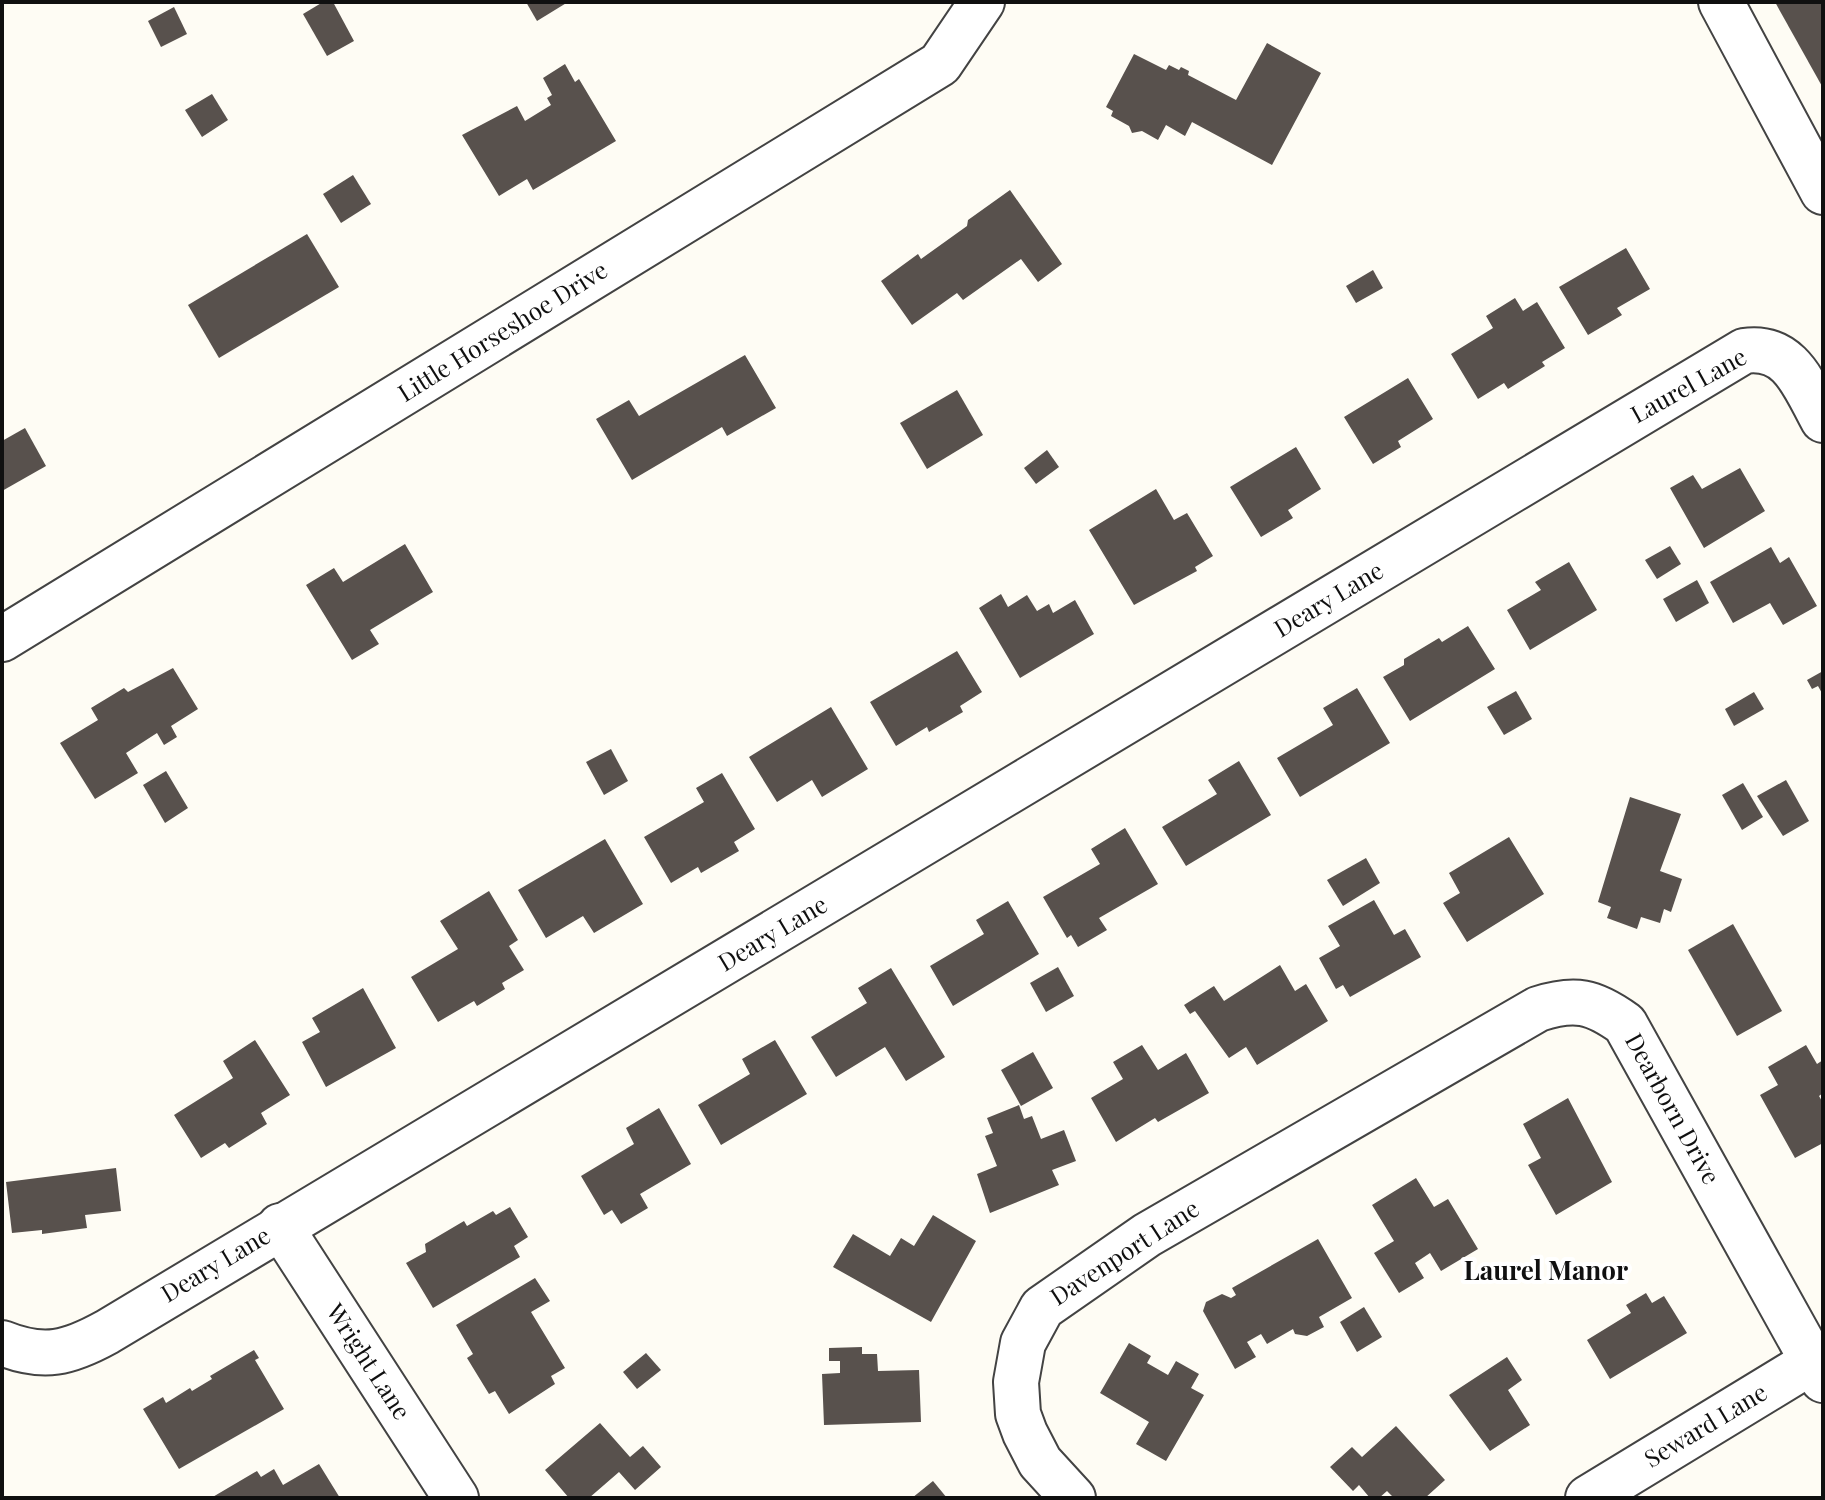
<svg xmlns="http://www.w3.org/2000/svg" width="1825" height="1500" font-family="'Playfair Display',serif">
	<rect width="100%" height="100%" fill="#fefcf4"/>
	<!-- building -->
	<g fill="#58514d">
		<path d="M323,2H333L354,41L327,56L303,14Z"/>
		<path d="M526,2H568L537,21Z"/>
		<path d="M1775,2H1823V88Z"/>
		<path d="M174,7L187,34L161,47L148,21Z"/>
		<path d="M1267,43L1321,73L1272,165L1192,122L1185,136L1166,125L1158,140L1142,131L1132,133L1129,126L1111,116L1113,111L1106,107L1134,54L1166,70L1169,65L1179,70L1181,67L1189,71L1188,75L1236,100Z"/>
		<path d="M565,64L575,82L579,79L616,141L533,190L527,179L499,196L462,135L517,106L525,121L551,105L547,98L552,95L543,78Z"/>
		<path d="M212,94L228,120L202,137L185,110Z"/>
		<path d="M353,175L371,204L341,223L323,194Z"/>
		<path d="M1010,190L1062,264L1038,282L1021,259L963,300L957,293L912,325L881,281L918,254L921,259L967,226L968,220Z"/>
		<path d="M307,234L339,287L219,358L188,305Z"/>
		<path d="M1626,248L1650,289L1617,308L1622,315L1588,335L1559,287Z"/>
		<path d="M1373,270L1383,288L1356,303L1346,286Z"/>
		<path d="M1515,298L1523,311L1537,302L1565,348L1542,362L1545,366L1508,389L1504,383L1478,399L1451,354L1493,328L1486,316Z"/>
		<path d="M745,355L776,408L727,436L722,427L632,480L596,419L629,400L639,416Z"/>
		<path d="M1408,378L1433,419L1398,441L1401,447L1373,464L1344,417Z"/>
		<path d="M957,390L983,435L927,469L900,423Z"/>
		<path d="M25,428L46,466L2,491V441Z"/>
		<path d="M1296,447L1321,489L1288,510L1293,518L1261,537L1230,487Z"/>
		<path d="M1047,450L1059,467L1036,484L1024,468Z"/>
		<path d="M1740,468L1765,511L1704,548L1670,488L1693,475L1702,489Z"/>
		<path d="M1156,489L1174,520L1187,513L1213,556L1195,567L1197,571L1134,605L1089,530Z"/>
		<path d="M405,544L433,592L370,630L379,644L352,660L306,585L334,568L343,582Z"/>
		<path d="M1670,546L1681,564L1657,579L1645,560Z"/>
		<path d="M1771,547L1780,563L1789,557L1817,606L1783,625L1770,603L1733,623L1710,582Z"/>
		<path d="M1569,562L1597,610L1530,650L1507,610L1541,590L1535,582Z"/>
		<path d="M1697,580L1709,603L1676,622L1663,599Z"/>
		<path d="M1001,594L1008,607L1027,595L1037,611L1049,604L1053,613L1075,600L1094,634L1020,678L979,608Z"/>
		<path d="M1468,626L1495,669L1410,721L1383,677L1404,665V659L1439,638L1442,642Z"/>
		<path d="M957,651L982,692L960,706L963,712L929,732L927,727L896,746L870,702Z"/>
		<path d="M173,668L198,709L171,726L177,737L164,745L157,733L126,753L138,773L95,799L60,743L98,720L91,708L124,688L128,692Z"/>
		<path d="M1823,671V695L1818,686L1812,689L1807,680Z"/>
		<path d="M1357,688L1390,743L1300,797L1277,758L1333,725L1323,708Z"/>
		<path d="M1516,691L1532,719L1504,735L1487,707Z"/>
		<path d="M1754,692L1764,709L1734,726L1725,709Z"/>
		<path d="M831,707L868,769L822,797L812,780L777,802L749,757Z"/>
		<path d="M611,749L628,781L604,795L586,762Z"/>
		<path d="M1239,761L1271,815L1186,866L1162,827L1217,794L1208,780Z"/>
		<path d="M166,771L188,808L165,823L143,785Z"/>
		<path d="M722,773L755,829L734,842L739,851L701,873L698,867L671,883L644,837L704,802L696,788Z"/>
		<path d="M1786,780L1809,821L1783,836L1757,796Z"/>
		<path d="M1743,783L1763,817L1742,830L1722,795Z"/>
		<path d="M1630,797L1681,814L1660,871L1682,879L1671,912L1664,909L1660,923L1641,917L1637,929L1607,918L1611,907L1598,902Z"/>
		<path d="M1125,828L1158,884L1099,918L1107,930L1078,947L1071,935L1067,938L1043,897L1100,864L1091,849Z"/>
		<path d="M1509,837L1544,894L1467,942L1443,903L1460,893L1449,873Z"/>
		<path d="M605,839L643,904L594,933L583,916L546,938L518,890Z"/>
		<path d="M1366,858L1380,883L1343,906L1327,880Z"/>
		<path d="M489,891L518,940L509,946L524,970L502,983L505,989L477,1006L474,1001L438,1022L411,977L458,949L440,921Z"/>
		<path d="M1374,900L1394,935L1405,929L1421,957L1350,997L1343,985L1336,989L1319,958L1340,946L1328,926Z"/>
		<path d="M1008,901L1039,954L953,1006L930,966L984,934L976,920Z"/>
		<path d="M1733,924L1782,1011L1737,1036L1688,950Z"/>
		<path d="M1280,965L1295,991L1306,984L1328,1021L1257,1065L1246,1047L1229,1058L1195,1011L1190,1014L1184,1005L1214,986L1224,1001Z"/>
		<path d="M1058,967L1074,996L1046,1012L1030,983Z"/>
		<path d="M891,968L945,1057L906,1081L885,1047L836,1077L811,1037L867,1003L858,988Z"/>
		<path d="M363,988L396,1048L326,1087L302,1042L320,1032L312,1018Z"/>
		<path d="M255,1040L290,1095L261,1113L267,1124L229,1148L225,1143L201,1158L174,1115L233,1078L223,1061Z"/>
		<path d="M775,1040L807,1094L721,1145L698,1105L750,1074L742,1059Z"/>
		<path d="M1142,1045L1158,1070L1186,1053L1209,1093L1158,1122L1155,1118L1116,1142L1091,1098L1123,1079L1113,1062Z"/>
		<path d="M1806,1045L1817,1064L1823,1060V1093L1819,1096L1823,1103V1143L1795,1158L1760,1095L1778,1085L1768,1067Z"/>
		<path d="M1033,1052L1053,1088L1021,1106L1001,1070Z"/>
		<path d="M1568,1098L1612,1182L1556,1215L1528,1165L1541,1158L1523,1124Z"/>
		<path d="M1019,1105L1024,1119L1032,1116L1041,1139L1064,1130L1076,1161L1052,1170L1059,1185L990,1213L977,1174L997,1166L985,1136L993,1133L987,1118Z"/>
		<path d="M659,1108L691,1164L640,1194L648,1208L621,1224L612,1210L604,1215L581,1176L634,1144L626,1128Z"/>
		<path d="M116,1168L121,1211L85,1215L87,1228L42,1234V1230L12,1233L6,1182Z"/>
		<path d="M1416,1178L1434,1207L1448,1199L1478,1249L1441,1271L1430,1253L1415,1263L1424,1278L1399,1293L1374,1253L1394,1241L1372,1205Z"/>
		<path d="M510,1207L528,1237L514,1246L520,1257L433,1308L406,1263L426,1252L425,1244L464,1221L467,1226L493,1211L496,1215Z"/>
		<path d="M933,1215L976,1241L931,1322L833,1267L853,1234L890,1256L901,1238L914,1246Z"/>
		<path d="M1318,1239L1352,1298L1319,1317L1324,1327L1307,1336L1295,1334L1293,1329L1267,1344L1261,1334L1247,1342L1256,1357L1235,1369L1203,1311L1206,1302L1222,1294L1231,1298L1236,1295L1232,1288Z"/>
		<path d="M535,1278L550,1301L531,1312L565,1368L551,1376L555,1384L509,1414L495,1391L489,1394L467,1358L473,1354L456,1325Z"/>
		<path d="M1646,1293L1652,1303L1664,1296L1687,1333L1610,1379L1587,1340L1631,1313L1626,1305Z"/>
		<path d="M1364,1307L1382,1337L1357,1352L1340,1322Z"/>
		<path d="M1129,1343L1151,1356L1147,1363L1168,1375L1176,1361L1199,1374L1191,1388L1204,1395L1166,1461L1136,1444L1149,1422L1100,1393Z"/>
		<path d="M862,1347V1354H877L878,1371L919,1370L921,1422L824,1425L822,1374L840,1373V1361H829V1348Z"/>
		<path d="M254,1350L259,1358L255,1360L284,1409L179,1469L143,1409L163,1397L166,1403L190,1388L192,1391L212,1379L210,1376Z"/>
		<path d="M646,1353L661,1370L637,1389L623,1372Z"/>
		<path d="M1507,1357L1522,1380L1508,1390L1530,1425L1490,1451L1449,1395Z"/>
		<path d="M600,1423L630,1457L643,1446L661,1467L635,1490L619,1472L589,1498H569L545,1470Z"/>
		<path d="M1396,1426L1445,1480L1425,1498H1394L1387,1491L1379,1498H1370L1359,1485L1353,1491L1330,1467L1352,1447L1362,1457Z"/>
		<path d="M319,1464L340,1498H211L257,1471L261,1477L274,1469L283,1485Z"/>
		<path d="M933,1481L947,1498H912Z"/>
	</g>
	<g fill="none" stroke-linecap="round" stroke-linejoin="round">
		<defs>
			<g id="minor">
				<path d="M1721,2L1823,192"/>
				<path d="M2,639L940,64L982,2"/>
				<path d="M280,1226L456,1498"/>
				<path d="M2,1343C44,1360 69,1353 107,1332L1744,351C1791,344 1804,386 1823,420"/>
				<path d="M1073,1498L1040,1462L1025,1433L1018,1414L1016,1382L1023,1343L1042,1308L1147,1235L1538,1009C1575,997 1593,1001 1625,1024L1823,1380"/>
				<path d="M1588,1498L1823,1355"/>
			</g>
		</defs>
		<!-- minor casing -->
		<use href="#minor" stroke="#434343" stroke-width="48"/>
		<!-- minor -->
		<use href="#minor" stroke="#fff" stroke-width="44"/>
	</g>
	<g text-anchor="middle" stroke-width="8" stroke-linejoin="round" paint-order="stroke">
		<!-- street labels -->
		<g font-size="24" fill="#101010" stroke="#fff">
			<text transform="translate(503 332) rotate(-32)" y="8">Little Horseshoe Drive</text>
			<text transform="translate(1689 386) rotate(-29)" y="8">Laurel Lane</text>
			<text transform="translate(1329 600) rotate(-31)" y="8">Deary Lane</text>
			<text transform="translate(773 934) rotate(-31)" y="8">Deary Lane</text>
			<text transform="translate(1672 1109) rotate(61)" y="8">Dearborn Drive</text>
			<text transform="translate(1125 1253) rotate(-33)" y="8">Davenport Lane</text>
			<text transform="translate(216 1265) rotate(-31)" y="8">Deary Lane</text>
			<text transform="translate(368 1362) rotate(57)" y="8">Wright Lane</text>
			<text transform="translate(1706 1426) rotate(-31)" y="8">Seward Lane</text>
		</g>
		<!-- neighbourhood labels -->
		<g font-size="26" font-weight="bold" fill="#101010" stroke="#fff">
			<text x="1546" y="1280">Laurel Manor</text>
		</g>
	</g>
	<!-- border -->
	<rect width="1825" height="1500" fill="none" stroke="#101010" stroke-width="8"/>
</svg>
